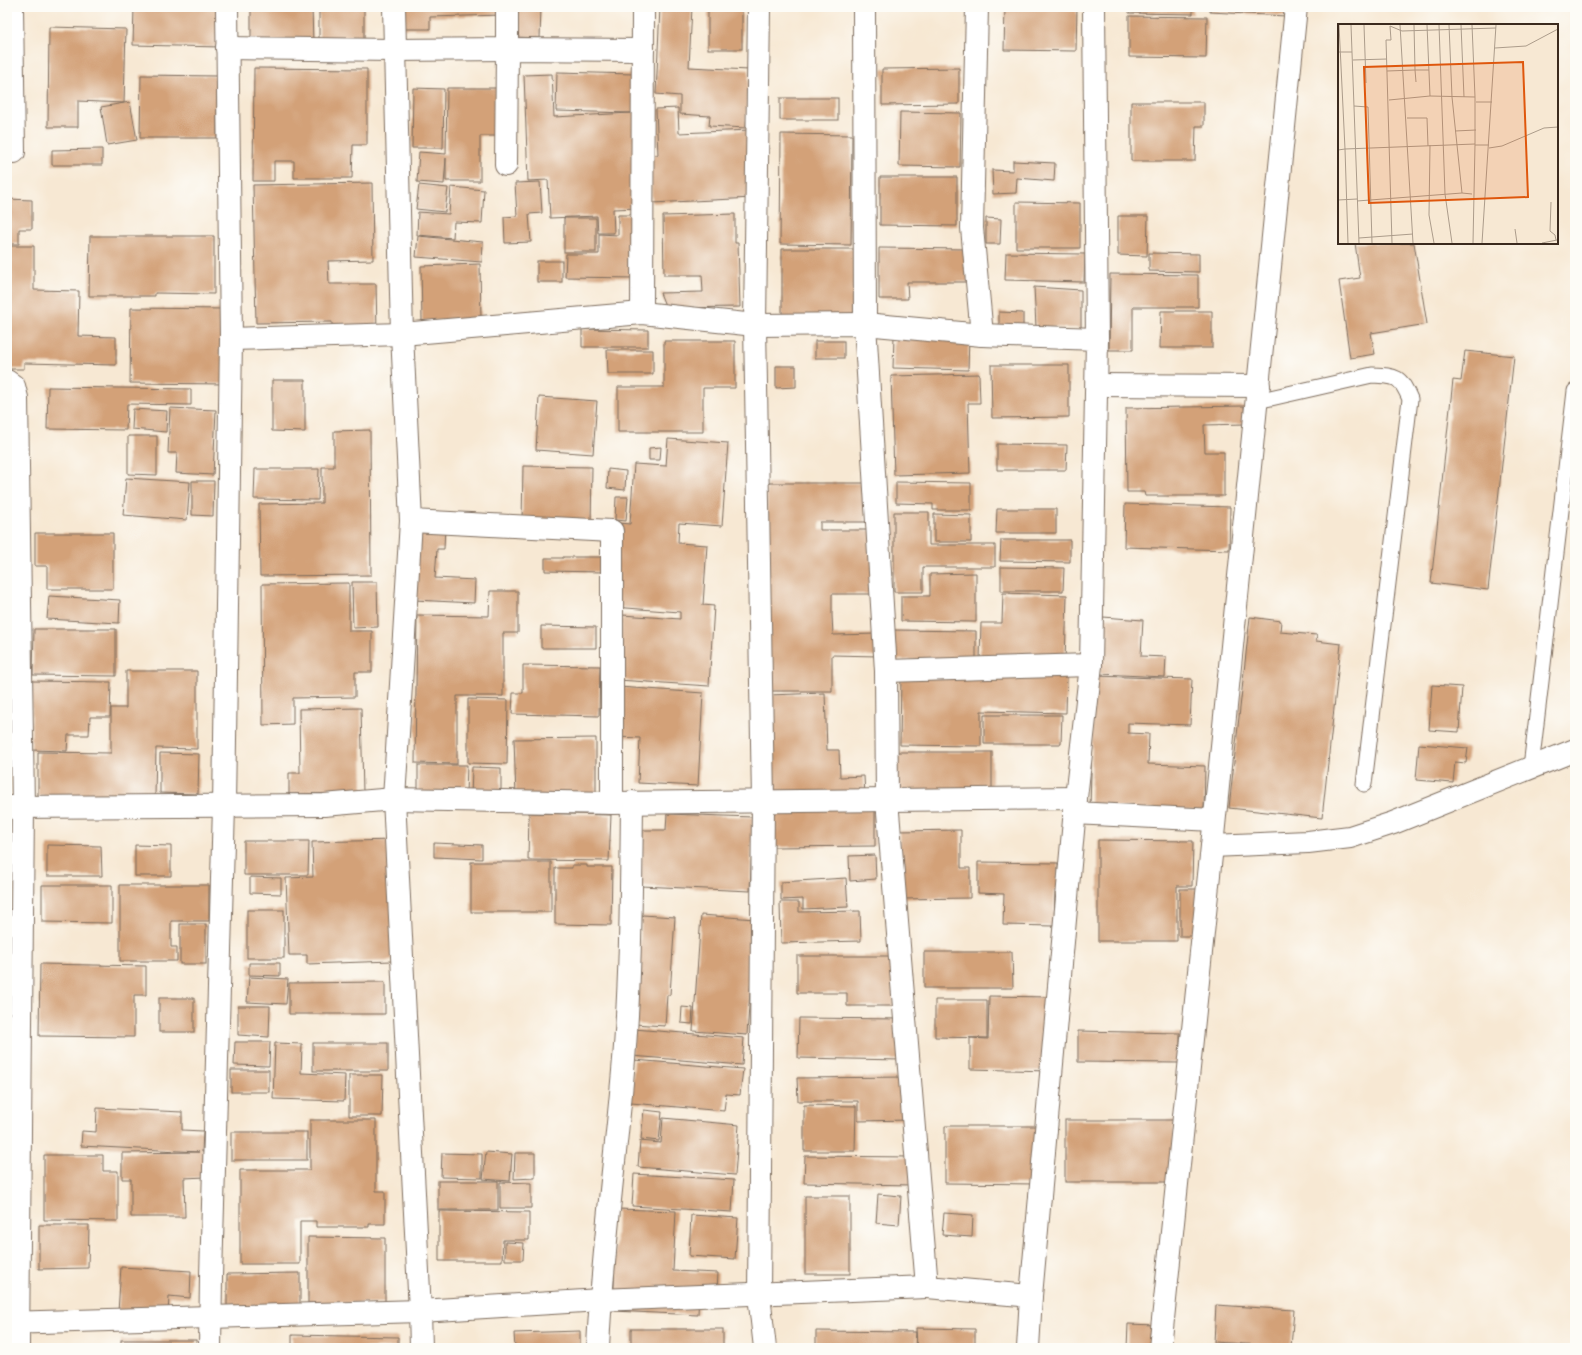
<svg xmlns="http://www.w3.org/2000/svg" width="1582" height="1355" font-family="'Libre Caslon Text',serif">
	<rect width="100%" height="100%" fill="#fdfcf7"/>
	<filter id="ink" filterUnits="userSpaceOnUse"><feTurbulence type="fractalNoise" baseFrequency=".025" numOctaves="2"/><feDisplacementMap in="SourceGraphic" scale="8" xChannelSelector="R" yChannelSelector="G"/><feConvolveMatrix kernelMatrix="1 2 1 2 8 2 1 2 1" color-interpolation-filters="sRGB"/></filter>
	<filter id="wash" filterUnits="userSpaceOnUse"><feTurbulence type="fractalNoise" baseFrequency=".012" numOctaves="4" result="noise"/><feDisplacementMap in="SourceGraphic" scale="16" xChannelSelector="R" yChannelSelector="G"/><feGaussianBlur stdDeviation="0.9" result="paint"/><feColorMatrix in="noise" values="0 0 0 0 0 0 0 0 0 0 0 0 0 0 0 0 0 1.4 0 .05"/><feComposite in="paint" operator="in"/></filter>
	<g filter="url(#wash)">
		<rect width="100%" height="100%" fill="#f7e8d3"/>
		<g id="blocks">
			<!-- building -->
			<g fill="#d3a178">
				<path d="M134,7H222L221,47L133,45Z"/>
				<path d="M251,7H312L313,44H251Z"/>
				<rect x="319" y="7" width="45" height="33"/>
				<path d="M403,7H503V15L430,17V29H403Z"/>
				<path d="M515,7H541L540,38L514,37Z"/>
				<path d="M660,7H692L689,67L749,70L746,128L709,126L710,116L680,114V96L656,94Z"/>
				<rect x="708" y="7" width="34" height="42"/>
				<path d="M1005,7H1077L1076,51L1004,50Z"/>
				<path d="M1129,7H1193V14L1129,13Z"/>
				<path d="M1210,7H1287L1286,16L1210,12Z"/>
				<path d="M1129,16L1207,17L1206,58L1129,57Z"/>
				<path d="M49,27L126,29L124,103L78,101V127H48Z"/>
				<path d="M254,68L367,69V145H353L352,178H294V161H274V181H253Z"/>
				<path d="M959,68V104L882,105V69Z"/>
				<path d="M557,72L634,74L639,208L613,209L614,233H598L597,216L550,218L548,180L528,181L524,75L552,74L554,117L631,113L556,111Z"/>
				<path d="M141,75L217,76V138H140Z"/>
				<path d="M413,88L444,89L443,148H412Z"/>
				<path d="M447,88H499L498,136H480V181H446V158L444,184L417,182L419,152L446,154Z"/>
				<rect x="780" y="98" width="58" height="22"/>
				<path d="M130,102L137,140L107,145L101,107Z"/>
				<path d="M1131,102H1204V126H1196L1195,161H1131Z"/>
				<path d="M678,108L679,133L750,130L753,198L652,203L650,155H658L656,109Z"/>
				<path d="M900,112L961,113L960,167L899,166Z"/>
				<path d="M781,134L852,135L851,245L780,244Z"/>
				<path d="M102,149V165H52V150Z"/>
				<path d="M1013,161L1055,163L1054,181L1017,178L1016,193L993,194L992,170L1013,171Z"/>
				<path d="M880,177H957V226L880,225Z"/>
				<path d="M540,182L542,213L529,214L531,242L505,243L504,217L517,216L515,183Z"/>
				<path d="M372,183L373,260L328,261L329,284H376L377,331L332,332V322L256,323L253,185Z"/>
				<path d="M419,185L448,188L445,212L416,209Z"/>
				<path d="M451,187L484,190L482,223L454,222L453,238L417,235L418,212L449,214Z"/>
				<path d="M7,199L32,200V229H19V244H7Z"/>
				<path d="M1016,202L1080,203V248H1016Z"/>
				<path d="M735,214V243H738L740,307L666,308L660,293L703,292L702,275H664L663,216Z"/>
				<path d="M618,215H638L637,278L565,277L566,254H599V234L618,235Z"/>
				<path d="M1118,216H1148L1147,256L1118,255Z"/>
				<rect x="564" y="218" width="32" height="34"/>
				<path d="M986,218L1001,219L1000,244H986Z"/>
				<path d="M90,236H214V294L155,293V296H89Z"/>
				<path d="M418,236L483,242L482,262L416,257Z"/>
				<path d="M1355,243H1414L1427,324L1371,333L1375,354L1350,358L1339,281L1360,278Z"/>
				<path d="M7,246H34V290L79,291L78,336L116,337V365L24,363V369H7Z"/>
				<path d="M879,248L969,249L968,282H907L908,299H879Z"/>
				<path d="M782,249H859V317L782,322Z"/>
				<path d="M1006,253L1085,254L1084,282L1005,280Z"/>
				<path d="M1149,253L1199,254V272L1149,271Z"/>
				<rect x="537" y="261" width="25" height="21"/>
				<path d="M480,264L481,320L422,321L421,266Z"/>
				<path d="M1110,274L1198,275V307H1133V350H1109Z"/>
				<path d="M1034,287L1081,290V328L1036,327Z"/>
				<path d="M131,308L226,309L225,384L130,383Z"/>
				<path d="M1161,311H1212V348H1160Z"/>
				<path d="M999,312L1023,313V330H999Z"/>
				<path d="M582,329L648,330V347H582Z"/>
				<path d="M894,336L969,337L968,370L893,368Z"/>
				<path d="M664,341H735V388H703V432H618V387H664Z"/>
				<rect x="815" y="341" width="29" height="17"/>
				<path d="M607,350H653V374H608Z"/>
				<path d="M1465,351L1514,356L1488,590L1431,583L1453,380L1461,381Z"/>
				<path d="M991,365H1069V417L992,418Z"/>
				<path d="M776,366H796V387L776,388Z"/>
				<path d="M979,374L980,403H968L970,473L894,475L891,376Z"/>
				<path d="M272,380H305V432L272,431Z"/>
				<path d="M48,387L191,389V405L127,404L126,430L47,429Z"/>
				<path d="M539,397L597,401L593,454L536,450Z"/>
				<path d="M1244,406L1245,424L1204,425L1205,452H1224V496H1145L1144,492H1127L1126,408Z"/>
				<path d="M170,408L216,410L213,475L176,473L177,453H168Z"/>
				<path d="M133,409L167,411L166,432L132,429Z"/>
				<path d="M370,430L371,575L260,576L259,504L322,503V467H334V431Z"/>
				<path d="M128,436H157V475L128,474Z"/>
				<path d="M668,439L728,443L722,526L679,523L678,543L707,545L703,605L714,606L709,686L618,680L622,615L680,619V612L613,607L618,523L630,524L634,464L666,466Z"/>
				<path d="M997,444L1067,445L1066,470H997Z"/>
				<path d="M661,447L660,460H649V448Z"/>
				<path d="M523,466L592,467L591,525L522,523Z"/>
				<path d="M255,469H319L318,500L254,499Z"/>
				<path d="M608,469L626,471L625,490L607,488Z"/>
				<path d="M126,478L190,482L187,520L123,515Z"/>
				<path d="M192,481H214L213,516L192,515Z"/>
				<path d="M896,482L971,483V510H933V504L896,503Z"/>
				<path d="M767,483H866V522H820V530H873V594H832V616L833,635L877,634L878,656L832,655V691H767Z"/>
				<path d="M616,497H628L626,521L615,520Z"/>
				<path d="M1125,504L1230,507L1229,550L1124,547Z"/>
				<path d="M997,509H1056V533H996Z"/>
				<path d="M894,512H929V545H995V567H923V592H894Z"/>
				<path d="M934,514L971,515V542H934Z"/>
				<path d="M417,524L445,525L444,549H437L435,578L475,580L474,603L414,600Z"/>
				<path d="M35,533H113V589H47V566H35Z"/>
				<path d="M1001,540H1070V562L1000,561Z"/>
				<path d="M563,557H603V572L545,571V558H563Z"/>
				<path d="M1001,567L1064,568L1063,591H1001Z"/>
				<path d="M976,573V622L901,621V596H930V574Z"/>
				<path d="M352,582H377L378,627L353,628Z"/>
				<path d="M349,583V631H372V672H355V697L293,698V724L263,725L262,584Z"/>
				<path d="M490,591H518V633H503V696H457V764L415,763L417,615L489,616Z"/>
				<path d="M1003,593L1067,595L1065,662L980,660L981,623H1002Z"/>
				<path d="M49,596L120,600L119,623L47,619Z"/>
				<path d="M1103,617L1143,620L1141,656L1166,657L1165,677L1100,674Z"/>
				<path d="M1250,617L1281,621L1280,632L1317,635L1316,641L1341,644L1322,818L1229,808Z"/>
				<path d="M541,626L596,627V648H541Z"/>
				<path d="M34,629H116V676L33,675Z"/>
				<path d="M893,630L976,631V660H893Z"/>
				<path d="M523,665L600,666L599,716L512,714L513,693H523Z"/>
				<path d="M126,671H197V749L156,748L155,796H38V752L111,753V708H126Z"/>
				<path d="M901,674L1067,676L1066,713L981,711V746L900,745Z"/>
				<path d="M1094,676L1192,679L1190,725L1128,723V733L1149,734L1148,764L1205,766L1204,811L1090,807Z"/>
				<path d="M32,681L111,682L110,717H90L89,735H68L67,751L31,750Z"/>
				<path d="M1432,685L1462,687L1459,732L1429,730Z"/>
				<path d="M619,687L703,693L698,786L638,783L640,738L616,737Z"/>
				<path d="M825,693L827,750H839L840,777L864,776L865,796L771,798L768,695Z"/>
				<path d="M468,699L508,700L507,764L468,763Z"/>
				<path d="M361,708L363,793L289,794V773H300L299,709Z"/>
				<path d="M984,715H1062L1061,744H984Z"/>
				<path d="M596,738V796L516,797L514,739Z"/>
				<path d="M1419,744L1468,748L1466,763L1455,762L1453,783L1416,780Z"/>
				<rect x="897" y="752" width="95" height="41"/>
				<path d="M160,753L199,754L198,794L160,793Z"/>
				<path d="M418,765H467L466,794H418Z"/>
				<path d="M472,767L501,768V799H471Z"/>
				<path d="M875,805V846L773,847V806Z"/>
				<path d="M529,813L611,815L609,861L528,860Z"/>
				<path d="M667,814L753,817L750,891L641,886L643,830H666Z"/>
				<path d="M961,830V868H970V898L900,899L899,831Z"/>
				<path d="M394,840L392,961L307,964V955H289L286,878L313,877L312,842Z"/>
				<path d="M1098,840L1193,841L1192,886H1177V941H1098Z"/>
				<path d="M244,841H309L308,875H244Z"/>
				<path d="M434,843L482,845V859L434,857Z"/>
				<path d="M47,845L101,846L102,876H47Z"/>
				<path d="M135,845L171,846V876H135Z"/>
				<path d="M875,855L876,879L850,881L849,856Z"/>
				<rect x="471" y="862" width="80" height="50"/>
				<path d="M978,862L1058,863V890H1055L1054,926L1003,925L1004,894L978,893Z"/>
				<path d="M572,865H587V867H612L611,925L555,924V868H572Z"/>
				<path d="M250,877L281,878V894L250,893Z"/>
				<path d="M846,878L848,907L803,909V899L781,900V882Z"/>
				<path d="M42,885H112V923L42,922Z"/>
				<path d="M120,885H209V921H171V947H177V961H120Z"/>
				<rect x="1180" y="889" width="18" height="47"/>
				<path d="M780,902H799V912L860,911L861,941L781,943Z"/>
				<rect x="247" y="910" width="37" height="48"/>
				<path d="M642,915L675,917L670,995H667L665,1026L634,1024Z"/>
				<path d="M701,915L755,919L747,1035L693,1031Z"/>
				<rect x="180" y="924" width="26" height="40"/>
				<path d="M924,952H1012L1013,988H924Z"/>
				<path d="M797,956H894V1006H847V993H797Z"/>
				<path d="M249,963H280V976L249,975Z"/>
				<path d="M40,964L146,966V995H134V1037L39,1036Z"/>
				<rect x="7" y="968" width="2" height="43"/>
				<path d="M249,977L288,979L286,1004L247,1002Z"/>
				<path d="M385,982V1014H289V983Z"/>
				<path d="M989,996L1050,997L1049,1071L970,1069V1038L988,1039Z"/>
				<rect x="159" y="998" width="35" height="34"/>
				<path d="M935,1000H987V1038L935,1037Z"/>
				<path d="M238,1006H270L269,1037L238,1035Z"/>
				<path d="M682,1007L693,1008L692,1024L681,1023Z"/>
				<path d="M799,1018L902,1019L901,1060L798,1058Z"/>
				<path d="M634,1029L744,1038L742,1065L632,1056Z"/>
				<path d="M1078,1031L1180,1033V1063L1078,1062Z"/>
				<path d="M235,1042H270L269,1066L234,1065Z"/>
				<path d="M275,1043L302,1044L301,1073L345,1075L344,1101L273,1099Z"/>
				<rect x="313" y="1043" width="75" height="28"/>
				<path d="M634,1060L743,1069L740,1095L726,1094L724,1111L631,1103Z"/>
				<rect x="231" y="1070" width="38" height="22"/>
				<path d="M349,1075H383L382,1116H349Z"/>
				<path d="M909,1077L910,1120L858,1121V1101H798L797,1078Z"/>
				<path d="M804,1105L856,1106L855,1151H804Z"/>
				<path d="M97,1108L182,1112V1130L203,1131L202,1152H206V1177L184,1178L185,1217H131V1179H122V1153L199,1152L81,1146L82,1131L96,1132Z"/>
				<path d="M644,1110L662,1112L659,1141L641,1139Z"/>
				<path d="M663,1118L739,1125L735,1175L638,1167L640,1141L661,1143Z"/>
				<path d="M310,1120H376V1191H385V1224H369V1227H316V1221H300V1264H240V1170H310Z"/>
				<rect x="1065" y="1120" width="109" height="62"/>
				<path d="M945,1126H1037V1184L945,1183Z"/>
				<rect x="231" y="1132" width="76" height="28"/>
				<path d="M486,1152L512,1154L510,1181L483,1179Z"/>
				<path d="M442,1153L482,1154V1178L441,1177Z"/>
				<path d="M515,1153H535V1178L514,1179Z"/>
				<path d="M44,1155H103V1171H118V1221L44,1220Z"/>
				<path d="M805,1156L912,1157V1185L804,1183Z"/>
				<path d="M634,1174L734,1180L732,1212L632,1206Z"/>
				<rect x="438" y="1181" width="60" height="29"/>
				<path d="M500,1182L531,1183V1208H500Z"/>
				<path d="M878,1194L901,1196L899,1225L876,1223Z"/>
				<rect x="805" y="1196" width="45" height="78"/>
				<path d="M617,1209L676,1211L673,1271L718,1273L717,1290L699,1289L698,1315L613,1311Z"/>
				<path d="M439,1211L529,1212V1240H503L502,1261H439Z"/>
				<path d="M944,1213L973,1215L972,1237L942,1235Z"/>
				<path d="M691,1215L738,1218L735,1259L689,1256Z"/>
				<path d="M39,1225H89L88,1268L39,1269Z"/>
				<path d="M308,1237L385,1238V1303H308Z"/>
				<path d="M505,1242L524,1243L523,1260H505Z"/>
				<path d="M121,1267L191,1271L190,1298L169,1296L168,1315L118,1312Z"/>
				<path d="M300,1273V1308L227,1309V1274Z"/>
				<path d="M1216,1305L1294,1310L1291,1347L1214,1342Z"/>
				<path d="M1128,1324L1155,1325L1154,1348H1127Z"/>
				<path d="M916,1328L975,1329V1348H917Z"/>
				<rect x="631" y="1329" width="92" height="19"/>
				<path d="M580,1331V1348H515L514,1333Z"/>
				<path d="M816,1331L916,1332L915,1348H816Z"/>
				<path d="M292,1335L398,1337V1348H292Z"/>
				<rect x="121" y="1340" width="75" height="8"/>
				<path d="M440,1345L462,1347V1348H440Z"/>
			</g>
		</g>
	</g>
	<g filter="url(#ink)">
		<use href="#blocks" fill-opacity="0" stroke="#7d6c5d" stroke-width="1"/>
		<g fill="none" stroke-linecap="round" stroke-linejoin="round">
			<defs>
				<g id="lane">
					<path d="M1257,401L1372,375C1397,376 1400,376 1410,399L1364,784"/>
					<path d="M1531,767L1575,391"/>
				</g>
				<g id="street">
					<path d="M12,7L14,152"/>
					<path d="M394,7L402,334L411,521L394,799L420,1311L421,1348"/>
					<path d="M759,7L755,325L763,801L759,1295L765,1348"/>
					<path d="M864,7L865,324L886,671L887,800L927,1287L1031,1296"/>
					<path d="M977,7L972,228L982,335"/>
					<path d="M1094,7L1097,339"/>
					<path d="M227,48L394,50L507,49V7"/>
					<path d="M506,165L507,49L643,50"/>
					<path d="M642,313L643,7"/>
					<path d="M231,339L402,334L642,313L755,325L865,324L982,335L1097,339L1091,665L1076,798"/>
					<path d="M7,381L14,386L17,398L23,807L18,1348"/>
					<path d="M1097,385L1259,386"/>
					<path d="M411,521L612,531V803"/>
					<path d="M886,671L1091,665"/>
					<path d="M7,807L324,805L394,799L612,803L1076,798L1031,1296L1028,1348"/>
					<path d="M1074,813L1214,820"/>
					<path d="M1212,846L1308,842L1350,837L1393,823L1575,750"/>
					<path d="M7,1323L420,1311L600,1300L927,1287"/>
					<path d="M210,1348L211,1277L224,806L231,339L227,7"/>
					<path d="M598,1348C602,1255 615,1163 623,1071C631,982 631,892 632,802"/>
					<path d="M1160,1348L1212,846L1296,7"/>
				</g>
			</defs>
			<!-- lane casing -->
			<use href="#lane" stroke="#7d6c5d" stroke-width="17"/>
			<!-- street casing -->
			<use href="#street" stroke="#7d6c5d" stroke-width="24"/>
			<!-- lane -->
			<use href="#lane" stroke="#fff" stroke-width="15"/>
			<!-- street -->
			<use href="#street" stroke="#fff" stroke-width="22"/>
		</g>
	</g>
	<!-- overview -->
	<g transform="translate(1338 24)">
		<rect width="220" height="220" fill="#f7e8d3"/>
		<path fill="none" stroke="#ac9c8b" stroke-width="1" d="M1,1L7,125L137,120L135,219M13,1L21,219M26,1L28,59M62,1L75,219M89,1L92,72M101,1L107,170L114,219M111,1L114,73L124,169L134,170M123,1L126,73M134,1L137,73M157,24L188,22L220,5M1,28H14M15,36L49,35M49,47L77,46L76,1M78,58L77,46H91M51,76L92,72L137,73V120M138,78H154M16,82L30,83L34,219M69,94H89L90,122M117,107L138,106M92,121L91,191L96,219M137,121H151M151,124L164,122L206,104L220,103M0,126L7,125L10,219M0,176L19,175M19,177L124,169M213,178L212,207L217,211L218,216M177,205L179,219M21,214L75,210M54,219L48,16H53L52,2L64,7L158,4M144,219L158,1M204,219L219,216"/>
		<path fill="#df570d" fill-opacity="0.15" stroke="#df570d" stroke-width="2" d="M185,38L190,173L31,179L26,43Z"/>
		<rect width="220" height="220" fill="none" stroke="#3b2a1e" stroke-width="2"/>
	</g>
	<!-- margin -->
	<rect width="1582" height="1355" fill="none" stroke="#fdfcf7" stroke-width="24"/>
</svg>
